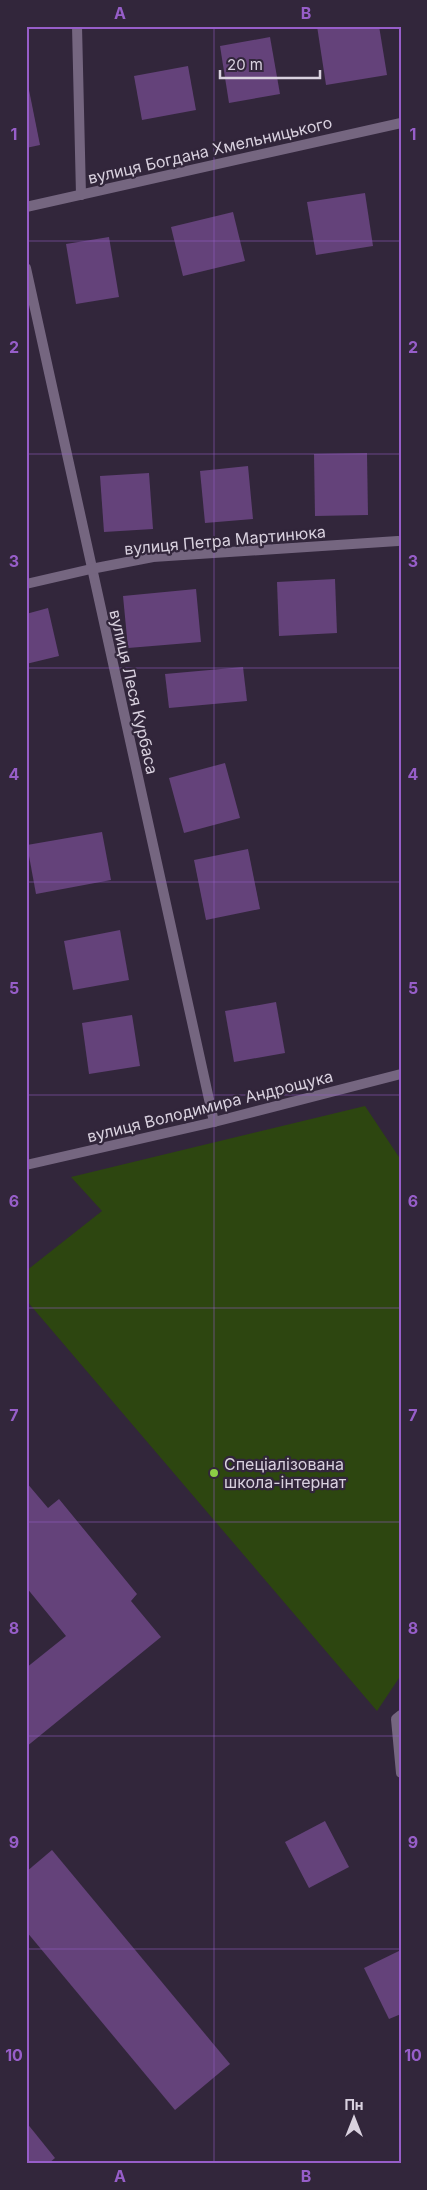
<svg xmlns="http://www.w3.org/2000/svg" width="427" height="2190" font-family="Inter,sans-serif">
	<rect width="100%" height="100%" fill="#32263b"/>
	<!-- green -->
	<path fill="#2d4610" d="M365,1106L401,1160V1675L377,1711L26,1300V1271L102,1211L71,1177Z"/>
	<!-- building -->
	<g fill="#64427a">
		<path d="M317,26H379L387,75L326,85Z"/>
		<path d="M270,37L280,94L229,103L220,46Z"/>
		<path d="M188,66L196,110L142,120L134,76Z"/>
		<path d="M28,85L40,145L26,148V86Z"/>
		<path d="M365,193L373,246L316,255L307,202Z"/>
		<path d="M233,212L245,261L183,276L171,227Z"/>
		<path d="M109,237L119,297L76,304L66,244Z"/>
		<path d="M367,453L368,515L315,516L314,454Z"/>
		<path d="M248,466L253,519L205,523L200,471Z"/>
		<path d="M149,473L153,529L104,532L100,476Z"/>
		<path d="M335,579L337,633L279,636L277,582Z"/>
		<path d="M196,589L201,642L128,648L123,596Z"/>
		<path d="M48,608L59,656L26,664V614Z"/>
		<path d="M243,667L247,701L169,708L165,674Z"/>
		<path d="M225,763L240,818L184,833L169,778Z"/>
		<path d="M102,832L111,880L36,894L27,845Z"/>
		<path d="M248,849L260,909L206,920L194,860Z"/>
		<path d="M120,930L129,980L73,990L64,941Z"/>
		<path d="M276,1002L285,1053L234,1062L225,1011Z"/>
		<path d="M132,1015L140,1066L89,1074L82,1023Z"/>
		<path d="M26,1482L48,1508L59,1499L137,1594L131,1601L161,1637L26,1747V1668L66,1636L26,1587Z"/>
		<path d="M325,1821L349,1867L309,1888L285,1842Z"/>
		<path d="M52,1850L230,2064L175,2110L26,1931V1872Z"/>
		<path d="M401,1950V2014L389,2019L364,1968Z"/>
		<path d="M26,2122L55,2158L48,2164H26Z"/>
	</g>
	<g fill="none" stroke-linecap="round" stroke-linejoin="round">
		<!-- minor -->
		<g stroke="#756680" stroke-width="10">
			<path d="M77,26L81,195"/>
			<path d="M26,207L401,123"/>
			<path d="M26,268L214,1122"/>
			<path d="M26,584L91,569L153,557L398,541"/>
			<path d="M26,1165L214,1122L401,1074"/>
			<path d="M401,1715L396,1719L401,1773"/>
		</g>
	</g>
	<!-- grid -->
	<path fill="none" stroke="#975ec9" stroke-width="1" stroke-opacity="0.55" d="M214,26V2164M26,241H401M26,454H401M26,668H401M26,882H401M26,1095H401M26,1308H401M26,1522H401M26,1736H401M26,1949H401"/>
	<!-- markers -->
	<circle fill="#8cce45" stroke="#32263b" stroke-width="2" cx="214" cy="1473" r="5"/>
	<g text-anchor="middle" stroke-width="4.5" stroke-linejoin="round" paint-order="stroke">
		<!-- street labels -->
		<g font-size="16" fill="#d9d1df" stroke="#32263b">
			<text transform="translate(210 150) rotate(-13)" y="6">вулиця Богдана Хмельницького</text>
			<text transform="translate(225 540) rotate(-5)" y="6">вулиця Петра Мартинюка</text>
			<text transform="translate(134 692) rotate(77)" y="6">вулиця Леся Курбаса</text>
			<text transform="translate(210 1106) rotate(-14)" y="6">вулиця Володимира Андрощука</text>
		</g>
		<!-- poi labels -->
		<g font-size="16" fill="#d9d1df" stroke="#32263b" text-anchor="start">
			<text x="224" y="1470">Спеціалізована<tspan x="224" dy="18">школа-інтернат</tspan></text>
		</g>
	</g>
	<!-- border -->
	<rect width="427" height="2190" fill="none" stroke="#32263b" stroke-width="55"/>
	<!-- north arrow -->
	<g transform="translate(354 2118)" stroke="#32263b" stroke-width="4" paint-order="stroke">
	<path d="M0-4L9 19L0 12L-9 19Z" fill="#d9d1df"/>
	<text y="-8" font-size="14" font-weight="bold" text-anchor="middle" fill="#d9d1df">Пн</text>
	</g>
	<!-- scale -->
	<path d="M220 70v8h100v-8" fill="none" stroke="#d9d1df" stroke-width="2.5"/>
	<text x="227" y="70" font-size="15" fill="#d9d1df" stroke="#32263b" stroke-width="4" paint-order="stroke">20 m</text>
	<rect x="28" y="28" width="372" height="2134" fill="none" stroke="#975ec9" stroke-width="2"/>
	<g font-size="16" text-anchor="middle" font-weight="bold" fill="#975ec9">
		<text x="120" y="19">A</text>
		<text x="306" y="19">B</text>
		<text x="14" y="140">1</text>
		<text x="413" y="140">1</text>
		<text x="14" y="353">2</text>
		<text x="413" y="353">2</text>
		<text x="14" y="567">3</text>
		<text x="413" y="567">3</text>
		<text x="14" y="780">4</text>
		<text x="413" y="780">4</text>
		<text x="14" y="994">5</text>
		<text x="413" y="994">5</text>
		<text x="14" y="1207">6</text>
		<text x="413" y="1207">6</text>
		<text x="14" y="1421">7</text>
		<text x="413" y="1421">7</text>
		<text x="14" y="1634">8</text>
		<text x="413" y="1634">8</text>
		<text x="14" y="1848">9</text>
		<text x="413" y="1848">9</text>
		<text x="14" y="2061">10</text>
		<text x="413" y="2061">10</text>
		<text x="120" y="2182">A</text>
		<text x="306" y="2182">B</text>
	</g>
</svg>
